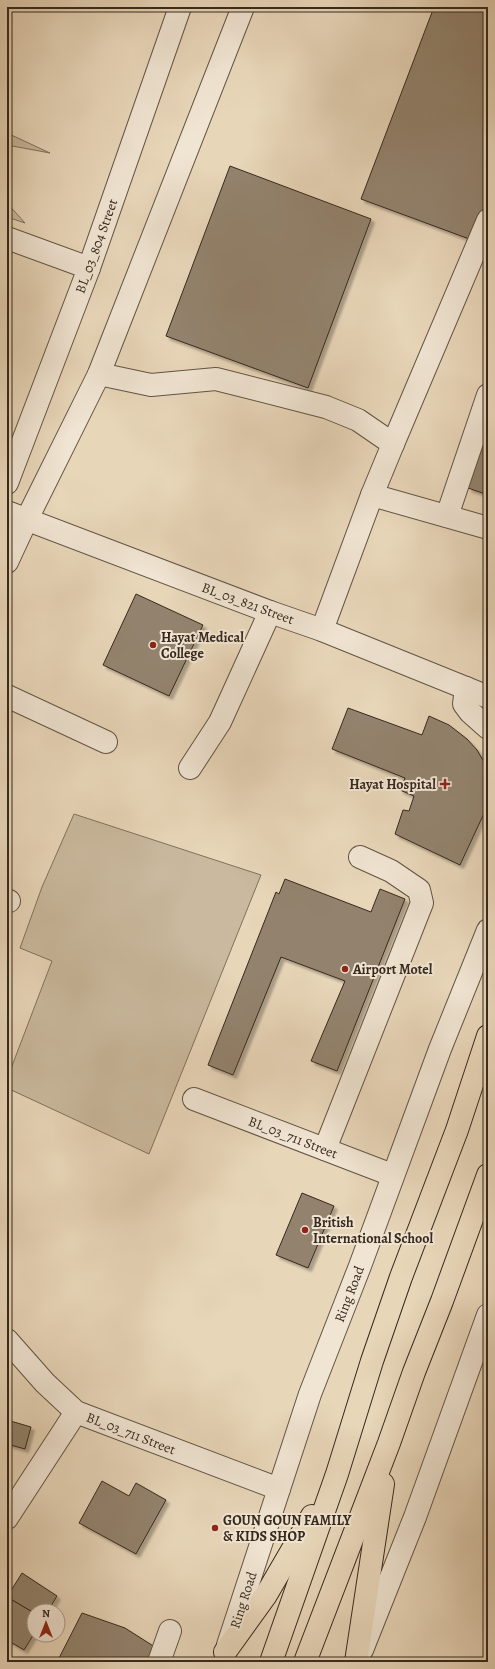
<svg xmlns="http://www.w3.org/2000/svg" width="495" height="1669" font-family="Alegreya,serif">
	<defs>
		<filter id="shadow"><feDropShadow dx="3.5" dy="3.5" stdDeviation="1" flood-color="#0004"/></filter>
	</defs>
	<rect width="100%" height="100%" fill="#e8d6b9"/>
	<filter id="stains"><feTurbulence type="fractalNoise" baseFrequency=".005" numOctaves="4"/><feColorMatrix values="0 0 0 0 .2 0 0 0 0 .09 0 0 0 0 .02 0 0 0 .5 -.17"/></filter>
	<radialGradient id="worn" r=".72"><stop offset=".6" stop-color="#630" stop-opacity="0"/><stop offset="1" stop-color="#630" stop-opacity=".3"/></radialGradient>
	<!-- green -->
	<g fill="#cab99e" stroke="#80715e">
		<path d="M7,133L50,153L7,145Z"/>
		<path d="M7,203L25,223L7,217Z"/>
		<path d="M74,814L261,875L149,1154L7,1088V1079L52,961L20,948L42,887Z"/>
	</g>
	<!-- building -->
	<g fill="#93836e" stroke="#36291d" filter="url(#shadow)">
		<path d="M434,7H488V198L472,240L361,199Z"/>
		<path d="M230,166L371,219L308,388L166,336Z"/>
		<path d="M488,430V495L468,488Z"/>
		<path d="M136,594L203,625L169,696L103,665Z"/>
		<path d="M348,708L422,735L429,716L449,725L467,739L477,750L484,762L488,779V799L487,807L460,865L395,834L403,810L409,811L414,796L400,790L405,778L332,749Z"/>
		<path d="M285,879L371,912L380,889L405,899L337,1071L311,1061L345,981L281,957L233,1075L208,1065L276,892L279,894Z"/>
		<path d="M302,1193L334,1206L308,1268L276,1255Z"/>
		<path d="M7,1420L31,1427L25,1449L7,1444Z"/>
		<path d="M102,1481L129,1496L136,1483L166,1500L136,1554L79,1523Z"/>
		<path d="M22,1573L57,1596L48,1611H34V1613L7,1597Z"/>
		<path d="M7,1597L34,1613V1634L24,1650L7,1640Z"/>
		<path d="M82,1613L125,1628L158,1649L151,1662H57Z"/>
	</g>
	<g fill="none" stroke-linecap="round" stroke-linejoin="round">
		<defs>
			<g id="minor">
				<path d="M7,238L89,268"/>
				<path d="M99,374L151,385L216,379L326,407L358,420L393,444L372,495L322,630"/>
				<path d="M393,444L488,220"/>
				<path d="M7,483L89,268L180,7"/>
				<path d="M372,495L488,528"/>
				<path d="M7,512L270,612L322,630L488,697"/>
				<path d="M447,516L488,395"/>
				<path d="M7,562L27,519L99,374L243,7"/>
				<path d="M466,688L464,704L470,712L488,728"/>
				<path d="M7,696L106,742"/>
				<path d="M190,768L220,722L270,612"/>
				<path d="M7,900L9,901"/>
				<path d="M194,1099L392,1175"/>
				<path d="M325,1149L422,903L419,890L391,871L360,857"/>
				<path d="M7,1340L45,1383L76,1412L279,1489"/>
				<path d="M7,1518L76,1412"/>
				<path d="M228,1645L310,1394L360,1266L440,1049L488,930"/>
				<path d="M362,1650L415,1517L488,1315"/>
				<path d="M159,1662L170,1631"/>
			</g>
			<g id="highway">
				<path d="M225,1652L266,1595L312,1516"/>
				<path d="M271,1662L337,1474L372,1361L401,1277L457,1130L488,1036"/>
				<path d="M305,1662L389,1443L414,1372L442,1301L488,1175"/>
				<path d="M356,1662L383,1484"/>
			</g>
		</defs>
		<!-- minor casing -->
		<use href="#minor" stroke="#625444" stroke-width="24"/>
		<!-- highway casing -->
		<use href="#highway" stroke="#36291d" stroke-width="24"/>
		<!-- minor -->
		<use href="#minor" stroke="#f0e4d2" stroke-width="22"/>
		<!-- highway -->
		<use href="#highway" stroke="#e8d6b9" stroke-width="22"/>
	</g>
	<!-- markers -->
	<g fill="#8f2418" stroke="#f0e4d2" stroke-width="1.5">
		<circle cx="153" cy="645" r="4"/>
		<path d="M443 778h4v4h4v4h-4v4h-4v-4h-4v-4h4z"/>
		<circle cx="345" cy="969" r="4"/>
		<circle cx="305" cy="1230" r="4"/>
		<circle cx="215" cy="1528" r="4"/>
	</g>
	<g text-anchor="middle" stroke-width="4" stroke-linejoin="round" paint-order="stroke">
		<!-- street labels -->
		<g font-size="14" fill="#36291d" stroke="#f0e4d2">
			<text transform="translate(96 246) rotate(-70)" y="5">BL_03_804 Street</text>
			<text transform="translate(248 603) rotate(20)" y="5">BL_03_821 Street</text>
			<text transform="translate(293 1137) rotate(21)" y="5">BL_03_711 Street</text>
			<text transform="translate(349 1294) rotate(-69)" y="5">Ring Road</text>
			<text transform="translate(131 1433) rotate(21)" y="5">BL_03_711 Street</text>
			<text transform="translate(243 1600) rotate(-72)" y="5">Ring Road</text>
		</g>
		<!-- poi labels -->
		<g font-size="14" font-weight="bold" fill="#36291d" stroke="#f0e4d2" text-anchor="start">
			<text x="161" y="642">Hayat Medical<tspan x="161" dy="16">College</tspan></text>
			<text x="436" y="789" text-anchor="end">Hayat Hospital</text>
			<text x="353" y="974">Airport Motel</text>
			<text x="313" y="1227">British<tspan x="313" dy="16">International School</tspan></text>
			<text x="223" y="1525">GOUN GOUN FAMILY<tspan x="223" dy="16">&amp; KIDS SHOP</tspan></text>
		</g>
	</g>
	<!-- margin -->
	<rect width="495" height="1669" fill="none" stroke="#e8d6b9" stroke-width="24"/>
	<rect x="8" y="8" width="479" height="1653" fill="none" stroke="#36291d" stroke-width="2"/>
	<rect x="12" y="12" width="471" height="1645" fill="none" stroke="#36291d"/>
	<!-- north arrow -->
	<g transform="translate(46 1623)"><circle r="19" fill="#f0e4d2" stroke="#a6998a"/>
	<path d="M0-3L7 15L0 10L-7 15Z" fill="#8f2418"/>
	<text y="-6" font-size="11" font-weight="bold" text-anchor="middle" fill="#36291d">N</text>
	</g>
	<rect width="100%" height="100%" filter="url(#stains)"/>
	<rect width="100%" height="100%" fill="url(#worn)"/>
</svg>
